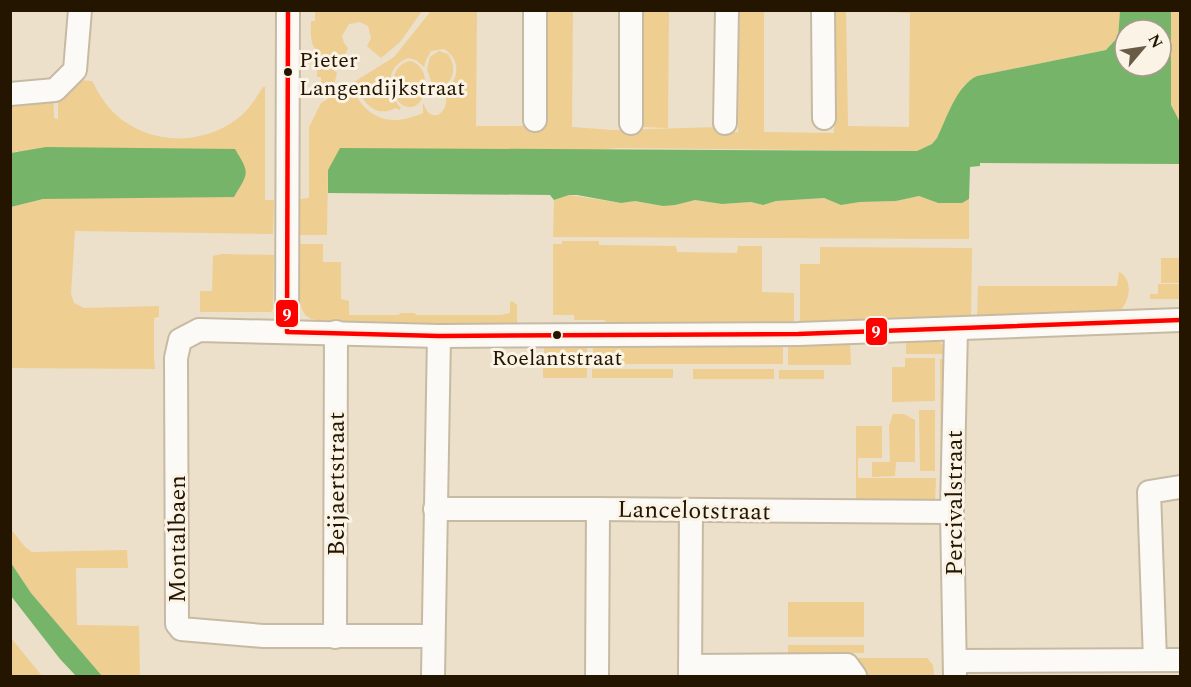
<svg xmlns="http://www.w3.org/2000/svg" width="1191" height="687" font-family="Spectral,serif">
	<rect width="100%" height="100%" fill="#ece0ca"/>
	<!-- green -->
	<g fill="#eece91">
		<path d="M573,10L572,127L613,130L721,127V132H738L739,21L734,14L735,11H817L764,12V132L834,133L835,22L829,11H867L846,12L848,126L909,127L910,13L873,11H1120L1118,37L1106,50L977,76L963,86L937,138L932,144L917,151L619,148L328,170L327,235H300V199L309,198V127L321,103L350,85C366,119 389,128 423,113V103C427,111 428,116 438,115C447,109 448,101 444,91C460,80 461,59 444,49L431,51L426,60L424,67L416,60L408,58C385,67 386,92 401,108L399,110L396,108C373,119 363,101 354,82L394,57L431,11H477L476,128L477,126H546V20L541,11Z"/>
		<path d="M636,10L721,11H669L668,128L642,127V21Z"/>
		<path d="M315,11V10L422,11L400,42L381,58L367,46L371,38L368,26L360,22L349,24L342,36L344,43L348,48L342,62L337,64C313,49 310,51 311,21H315Z"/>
		<path d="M1171,11H1180V122L1171,105Z"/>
		<path d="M439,51L448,54C456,66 455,79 443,87L439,84H432L427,69L430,57Z"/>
		<path d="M320,59L337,73L334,85L323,95H321V77H317V69H311L313,62Z"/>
		<path d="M411,61C434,68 427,110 408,107C388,104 387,63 411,61Z"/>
		<path d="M80,80L92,81C98,92 104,103 113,112C148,147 208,147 244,113C252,105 257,96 263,87H265V200H274L273,234L75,231L71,294L74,303L84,308L159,306V317L154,318V357L155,369L11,368V207L43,199L105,197L17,151L11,153V99L53,94L54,118L58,119V98L66,94Z"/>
		<path d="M569,195L621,203L635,201L663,206L695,200L722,204L751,202L762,205L776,201L824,198L841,205L860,202L896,201L919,196L938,203H962L969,199V239L553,237L554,200Z"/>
		<path d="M562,241H599V245L676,246L677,252L737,253L738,246H762V292L794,293V327L606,326L605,320H574V315H553V244H562Z"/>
		<path d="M300,244H323V262H341V299L349,301V315H399L400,313H415L416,315H501L510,313V302L512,301L517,305V324L334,325V320C325,320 316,322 308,317C294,308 299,260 300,244Z"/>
		<path d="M820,247L972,248L971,320L800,327V264H820Z"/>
		<path d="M221,254L274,255L273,309L271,312H200V291H212L213,256Z"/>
		<rect x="1161" y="258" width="19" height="25"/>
		<path d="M1119,272C1134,279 1130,304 1118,312L977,320L978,286H1117Z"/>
		<path d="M1158,284H1180V299H1150V294H1158Z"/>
		<path d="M906,339C924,339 941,334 948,354H906Z"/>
		<path d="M606,342L783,343V364H592L593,348H605Z"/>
		<path d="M850,342L851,365H788V343Z"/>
		<rect x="544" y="348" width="43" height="16"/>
		<path d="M905,358H935V401L892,402V367H905Z"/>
		<path d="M949,358L946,494L941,500L940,359Z"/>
		<rect x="543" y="368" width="44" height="10"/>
		<rect x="592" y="369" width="81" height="9"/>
		<rect x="693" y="369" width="81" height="10"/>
		<rect x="779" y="370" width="45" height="9"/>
		<path d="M919,410H935V471H920Z"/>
		<path d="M893,414H904L915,420V462H896L895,476L872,477V462H890L889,426Z"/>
		<path d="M856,426H882V458H858V478H936L935,502H856Z"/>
		<path d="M10,528L25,547L32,552L127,550L128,568H76L77,625L139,626L140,676H102L31,593L11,563Z"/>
		<rect x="788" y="602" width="76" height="35"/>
		<path d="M11,638L42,676H11Z"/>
		<rect x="788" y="645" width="76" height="8"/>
		<path d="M854,658H927L933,665L934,676H866L864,667Z"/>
	</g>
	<!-- water -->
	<g fill="#76b569" fill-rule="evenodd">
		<path d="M1120,11H1171V105L1180,122V164L980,163V166L970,167L969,199L962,203H938L919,196L896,201L860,202L841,205L824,198L776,201L763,205L751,202L722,204L695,200L675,205L663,206L635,201L621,203L577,195H569L554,200L550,195L328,193V170L340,148L917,151L932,144L937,138C947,118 956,86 977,76L1106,50L1118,37ZM1125,30H1161V66H1125Z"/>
		<path d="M46,147L235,149C250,174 249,172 234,197L43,199L11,207V153Z"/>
		<path d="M11,563L31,593L102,676H76L60,659L11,596Z"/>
	</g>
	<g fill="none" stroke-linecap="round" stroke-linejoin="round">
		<defs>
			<g id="minor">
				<path d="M823,10L824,118"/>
				<path d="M10,94L55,90L75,70L80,10"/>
				<path d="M535,120V10"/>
				<path d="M631,123V10"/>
				<path d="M725,123L727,10"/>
				<path d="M287,332L288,10"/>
				<path d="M435,509H598L952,512"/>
				<path d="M433,636H263L181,629L177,624L176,358L180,340L199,330L439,336L798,334L1180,320"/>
				<path d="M335,637L336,332"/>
				<path d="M1155,660L1149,492L1180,487"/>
				<path d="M955,661L1180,660"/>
				<path d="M690,666L847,665L855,676"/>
				<path d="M433,676L439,336"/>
				<path d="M597,676L598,509"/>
				<path d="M690,676L691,510"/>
				<path d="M955,676L952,512L956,329"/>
			</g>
		</defs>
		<!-- minor casing -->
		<use href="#minor" stroke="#c7baa3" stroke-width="26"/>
		<!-- minor -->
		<use href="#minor" stroke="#fcfaf7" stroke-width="22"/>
		<defs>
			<path id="bus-1" d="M288,10L287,332L439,336L798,334L1180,320"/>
		</defs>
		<!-- bus-1 casing -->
		<use href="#bus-1" stroke="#fbf4e6" stroke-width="9"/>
		<!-- bus-1 -->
		<use href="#bus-1" stroke="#f00" stroke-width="4.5"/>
	</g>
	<!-- markers -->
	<g fill="#231500" stroke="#fbf4e6" stroke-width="2">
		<circle cx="288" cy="72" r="5"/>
		<circle cx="557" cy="335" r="5"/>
	</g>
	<g text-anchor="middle" stroke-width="6" stroke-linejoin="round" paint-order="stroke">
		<!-- bus labels -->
		<g font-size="22" fill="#231500" stroke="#fbf4e6" text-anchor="start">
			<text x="299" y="67">Pieter<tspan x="299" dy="28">Langendijkstraat</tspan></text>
			<text x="557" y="365" text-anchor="middle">Roelantstraat</text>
		</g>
		<!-- street labels -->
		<g font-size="24" fill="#231500" stroke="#fbf4e6">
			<text transform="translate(336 484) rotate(-90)" y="8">Beijaertstraat</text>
			<text transform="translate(954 503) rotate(-90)" y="8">Percivalstraat</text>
			<text transform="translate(694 510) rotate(1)" y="8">Lancelotstraat</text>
			<text transform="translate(177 539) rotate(-90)" y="8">Montalbaen</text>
		</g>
	</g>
	<g stroke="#fbf4e6" stroke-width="2">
		<rect x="275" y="299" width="24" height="29" rx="6" fill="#f00"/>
		<rect x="865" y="317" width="23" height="29" rx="6" fill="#f00"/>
	</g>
	<g font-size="16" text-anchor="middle" font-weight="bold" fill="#fff">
		<text x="287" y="320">9</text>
		<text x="876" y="337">9</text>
	</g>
	<!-- border -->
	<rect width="1191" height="687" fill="none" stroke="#231500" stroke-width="24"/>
	<!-- north arrow -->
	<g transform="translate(1143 48) rotate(61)"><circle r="28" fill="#fbf4e6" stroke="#a59b8a" stroke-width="1.5"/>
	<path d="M0-4.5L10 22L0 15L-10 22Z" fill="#695c47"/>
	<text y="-9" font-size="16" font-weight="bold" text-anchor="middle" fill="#231500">N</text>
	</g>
</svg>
